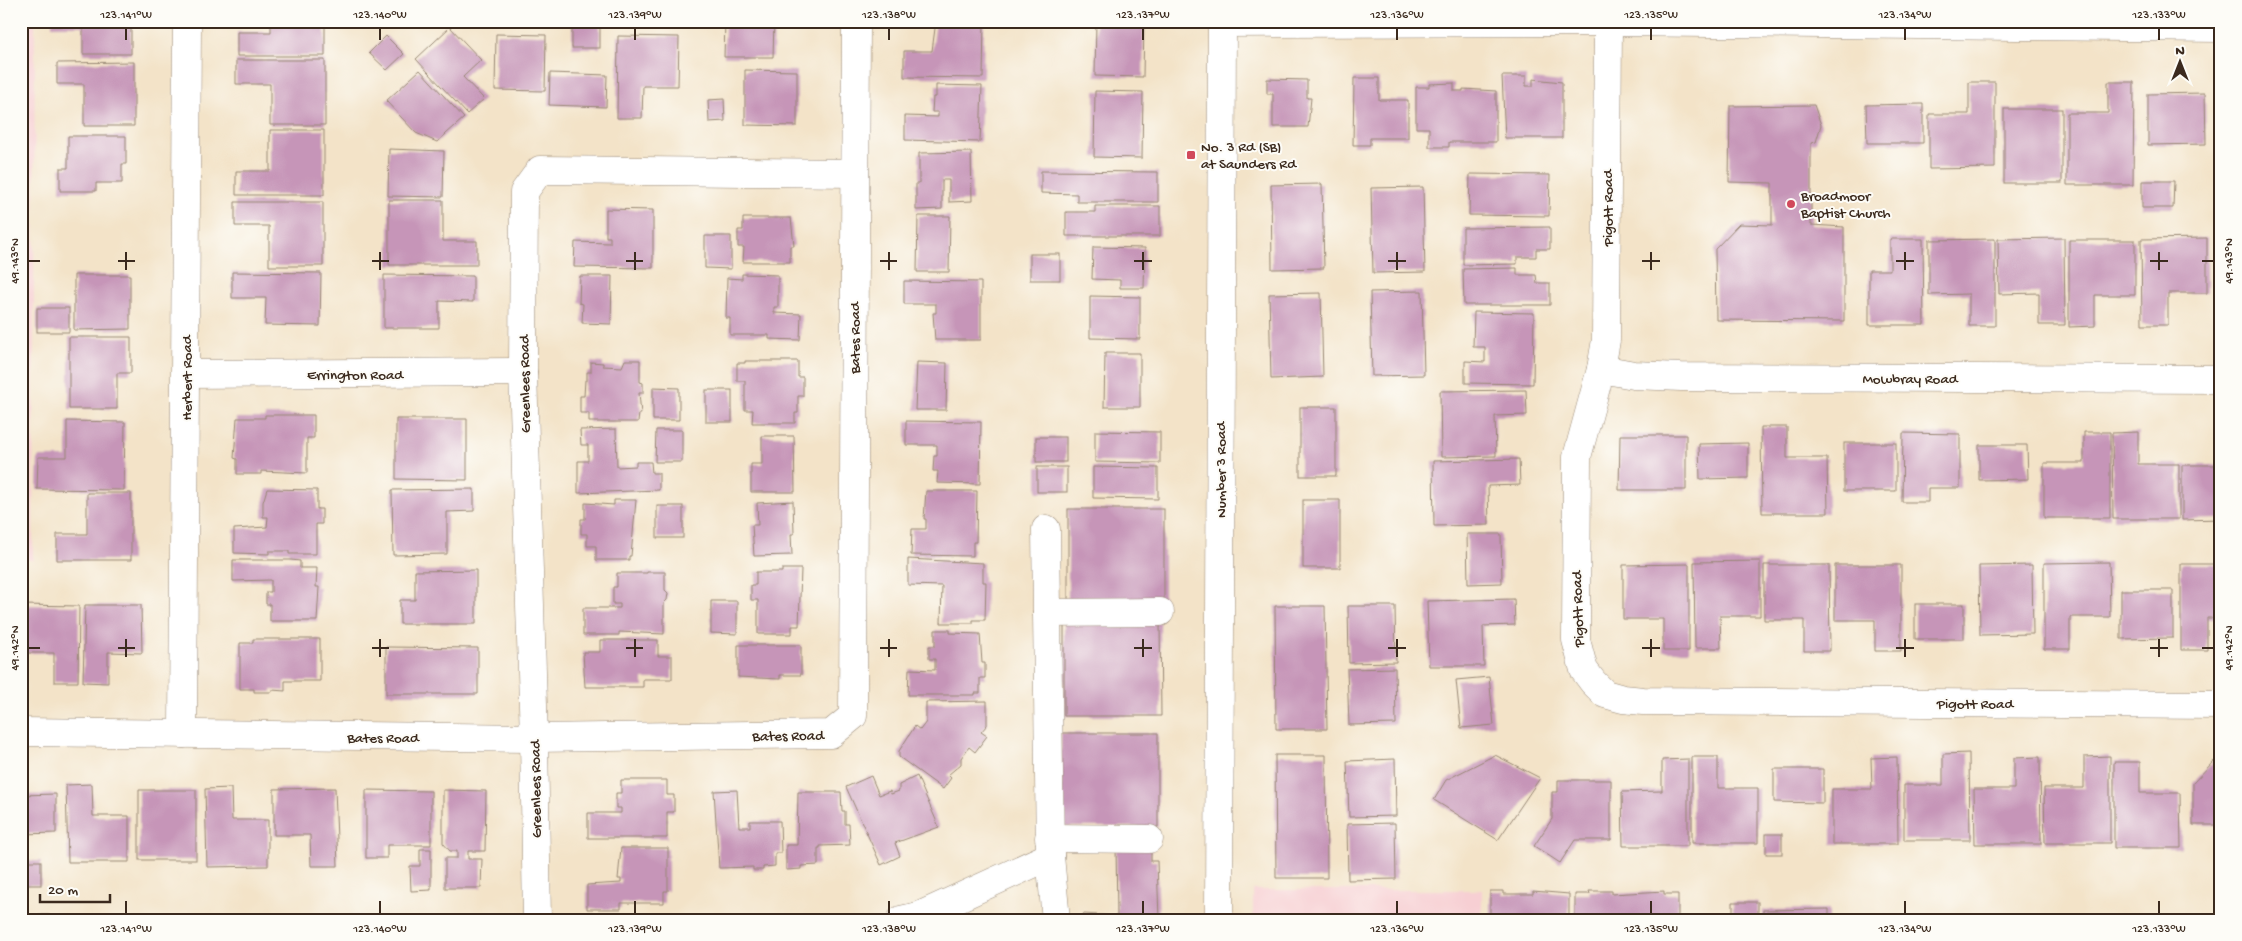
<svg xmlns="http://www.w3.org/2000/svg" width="2242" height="941" font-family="'Gochi Hand',sans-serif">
	<rect width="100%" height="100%" fill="#fdfcf7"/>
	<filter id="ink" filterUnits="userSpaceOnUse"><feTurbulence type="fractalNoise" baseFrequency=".02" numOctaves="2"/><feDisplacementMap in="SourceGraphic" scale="10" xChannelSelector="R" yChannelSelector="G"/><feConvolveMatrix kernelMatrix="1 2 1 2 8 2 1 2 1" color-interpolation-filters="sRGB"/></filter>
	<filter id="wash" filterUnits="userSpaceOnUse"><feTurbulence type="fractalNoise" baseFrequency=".0096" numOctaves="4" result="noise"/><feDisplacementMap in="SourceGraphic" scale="20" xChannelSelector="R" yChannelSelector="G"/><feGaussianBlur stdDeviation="1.12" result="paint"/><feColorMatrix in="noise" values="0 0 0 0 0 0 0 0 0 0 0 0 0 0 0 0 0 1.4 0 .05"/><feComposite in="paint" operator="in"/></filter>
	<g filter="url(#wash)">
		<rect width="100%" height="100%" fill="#f3e3c8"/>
		<!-- built -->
		<g fill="#f7cfd3">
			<path d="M21,21H35L33,560L21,559Z"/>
			<rect x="1253" y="890" width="229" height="30"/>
		</g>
		<g id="blocks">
			<!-- building -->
			<g fill="#c695b8">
				<path d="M52,21H131V54H83V26H52Z"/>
				<path d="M271,21H325V56H237V32H271Z"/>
				<rect x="572" y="21" width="28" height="27"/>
				<path d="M725,21H774L773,57H724Z"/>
				<path d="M936,21H984L983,78L904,77V51H932Z"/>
				<path d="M1096,21H1144L1143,77L1095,76Z"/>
				<path d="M450,27L481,60L463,77L484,99L467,114L416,59Z"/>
				<path d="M496,34L546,35L545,91L495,90Z"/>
				<path d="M386,36L404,54L387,70L369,53Z"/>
				<path d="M618,36L679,37L678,86H643L642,118H617Z"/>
				<path d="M236,60H325V125H270V84H236Z"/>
				<path d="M134,62V126H84V84H57V63Z"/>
				<path d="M420,70L464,118L437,142L416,133L386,101Z"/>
				<path d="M745,70L797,71V126L745,125Z"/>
				<path d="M550,73L607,75L606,107L549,105Z"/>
				<path d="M1502,76H1526V86H1533V79L1562,82V138H1505Z"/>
				<path d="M1354,78H1379V100H1408V138H1370V145H1353Z"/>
				<path d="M1267,79L1307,80V98H1311L1308,127H1273V94H1267Z"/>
				<path d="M1969,82H1995V168L1929,169V114H1969Z"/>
				<path d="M2108,82H2134L2133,185H2067V113H2108Z"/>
				<path d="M1454,83V91H1463V89L1496,91V142H1449V147H1429V128H1416V87H1429V84Z"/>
				<path d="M936,85L982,86L980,142L905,140V116L938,117V112H932L933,97H936Z"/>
				<path d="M1095,91L1143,92L1142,158L1094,157Z"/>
				<path d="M2205,93L2206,144L2148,145V94Z"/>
				<path d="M724,99L725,121L709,122L708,100Z"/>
				<path d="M1923,104V143H1867L1866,105Z"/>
				<path d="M1814,105L1821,125L1816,142L1811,143V225L1844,227V321L1716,320L1715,249L1739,224L1772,225V183L1729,182L1730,106Z"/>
				<rect x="2004" y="109" width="58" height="74"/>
				<path d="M270,130H324V195H236V171H270Z"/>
				<path d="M68,136H126V164H122V183H96V191H60V168H68Z"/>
				<path d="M389,149L444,151L443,197L388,196Z"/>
				<path d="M971,152L972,201L949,202V180H942V209L916,210V183H919V153Z"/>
				<path d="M1041,171L1158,172V202H1077V194L1041,193Z"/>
				<path d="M1470,174L1550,175L1549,216L1469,215Z"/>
				<path d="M2142,181H2174L2173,208H2142Z"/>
				<path d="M1322,184L1324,268L1272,269L1271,185Z"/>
				<path d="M1423,187L1425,272L1373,273L1371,188Z"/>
				<path d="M389,200H443V241H477V265H389Z"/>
				<path d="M235,202H323V266H269V226H235Z"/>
				<path d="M1095,206H1160V236H1066V212H1095Z"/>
				<path d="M606,209L653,210V268L574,267L575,242L610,243V237H606Z"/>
				<path d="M918,216H950L949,272H917Z"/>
				<path d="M743,218H791L794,246H790V262H743L744,247H738V230H743Z"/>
				<path d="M1550,227V249H1536V257H1517V264L1463,265V228Z"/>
				<path d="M705,236H731V269L705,268Z"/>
				<path d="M2064,238L2065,325H2039V293L1999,294L1998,239Z"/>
				<path d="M2207,238V293H2168V325H2142L2141,239Z"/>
				<path d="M1890,239H1923L1924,325H1869V270H1890Z"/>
				<path d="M1995,239V326H1969V294L1929,295V240Z"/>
				<path d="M2069,240H2135V295H2095V326L2069,327Z"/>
				<path d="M2216,240H2221V295H2217Z"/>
				<path d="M1093,247L1145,248L1144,288H1120V280L1092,279Z"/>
				<rect x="1030" y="254" width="30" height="26"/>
				<path d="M1517,268V275H1536L1537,283H1550V305H1464L1463,269Z"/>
				<path d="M232,272L321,273L320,326L265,325L266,298H232Z"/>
				<path d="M742,274L778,275V307H774V313L801,314L800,340L769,339V335H730V318H726L727,278L742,279Z"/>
				<path d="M74,275H130V329L74,330Z"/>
				<path d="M384,275L473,276V302L439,301V328H384Z"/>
				<path d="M580,276H612L611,324L582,323L583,304L579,303Z"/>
				<path d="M904,281L981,282V340H935L933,313H936V304H904Z"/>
				<path d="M1422,291L1424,375L1372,376L1370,292Z"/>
				<path d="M1321,293L1323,377L1271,379L1269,294Z"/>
				<path d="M1090,296L1140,297V339L1090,338Z"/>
				<rect x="37" y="308" width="32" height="24"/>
				<path d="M1474,312L1534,313L1533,384L1465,383V361L1485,362V347H1473Z"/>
				<path d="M69,337H131V373H117V409H69Z"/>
				<path d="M1105,353H1140V407H1104Z"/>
				<path d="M625,360H640V382L643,383V393H639L641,414H639L638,422H589V413H580V396H584L585,380H587V372H591V362L603,363V366L622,367Z"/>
				<path d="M745,361H798V377H803V396H798V413H795V423H752L753,410H745V381H737V363H745Z"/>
				<path d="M917,362L947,363L946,410H915Z"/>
				<path d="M653,387L679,388V420H653Z"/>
				<rect x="706" y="390" width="26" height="32"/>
				<path d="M1526,390L1527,415L1495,416L1496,456L1441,457L1440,391Z"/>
				<rect x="1300" y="407" width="36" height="69"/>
				<path d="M265,415H314V438H307V473L261,471V474H237V459L234,458L237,418H265Z"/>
				<path d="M396,419H467V480L396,479Z"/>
				<path d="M67,421L125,422L124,490L37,489L38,457H67Z"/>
				<path d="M906,421L981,422L980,484L937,483L938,471H933L934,456H937V445H906Z"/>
				<path d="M1761,427H1787V458H1827L1828,513H1762Z"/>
				<path d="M616,429L617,467L636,466V462H651L652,473H659V490L578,493V461H588V445H581L580,430Z"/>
				<path d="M656,430H682V462H655Z"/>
				<path d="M1095,431L1160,432V463L1095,462Z"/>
				<path d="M2084,432H2110V518H2044V463H2084Z"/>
				<path d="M2138,432V464H2179V519H2113L2112,433Z"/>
				<path d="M1903,433L1960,434V488H1928V502H1902Z"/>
				<path d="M1620,435H1686V490H1619Z"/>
				<path d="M762,436H794L795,492H751V464H762Z"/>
				<rect x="1036" y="437" width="30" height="25"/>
				<path d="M1748,443V478L1700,479L1699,444Z"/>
				<rect x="1844" y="443" width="52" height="48"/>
				<path d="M1979,445H2027L2028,479L1979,480Z"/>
				<path d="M1519,459L1520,485L1488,486L1489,525L1434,526L1433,461Z"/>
				<path d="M2182,465H2221V519L2182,520Z"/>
				<rect x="1037" y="467" width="30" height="25"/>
				<path d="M1093,467L1158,468V499L1093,498Z"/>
				<path d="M267,489L317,490V509H322V524H316V554H289V551H269V554L234,553V529L267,527L268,517H263V502Z"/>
				<path d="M474,489V511L447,512V554L393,555L392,490Z"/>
				<path d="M926,491H977L976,542H973V556L911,555L912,529H926V519H924Z"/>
				<path d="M87,493H131V560H57V534H87Z"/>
				<path d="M614,500H636L631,556H629V560H596V546H587V534H581V519H585V503L614,505Z"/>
				<rect x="1303" y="500" width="37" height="68"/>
				<path d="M793,501L794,534H791L792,555L754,556L752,525H758L757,503Z"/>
				<rect x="657" y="506" width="26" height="32"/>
				<rect x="1068" y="509" width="96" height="94"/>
				<path d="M1467,534H1501L1502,583L1468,584Z"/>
				<path d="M908,559L983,563V582H986L985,620H973V623H941L942,586L908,585Z"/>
				<path d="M233,560H291L300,561V568H317L316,587H319L317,621H270V604H266V592H271V580L233,581Z"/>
				<path d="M1760,561V616H1720L1721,648H1695L1694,562Z"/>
				<path d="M2109,562L2110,617H2070V649H2044V563Z"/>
				<path d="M1689,564V651H1663V619H1623V565Z"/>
				<path d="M2181,564H2221V618H2207V650H2181Z"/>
				<path d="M1764,565H1829L1830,651H1804V620H1764Z"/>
				<path d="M1835,565H1901V651H1875V620H1835Z"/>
				<path d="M2032,565L2033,634L1980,635L1979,566Z"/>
				<path d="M782,569H801L799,626H792V634H758V600H751V585H756V572H782Z"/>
				<path d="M476,570V624H400V600H415V571Z"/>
				<path d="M647,572H665V590L668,593L667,600L664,603V634L619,632V635H583V608H620V604H613V587H617V573H647Z"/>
				<path d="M2121,590H2173V638L2121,639Z"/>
				<path d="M1514,599L1515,625L1483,626L1484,666H1429L1427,601Z"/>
				<path d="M711,601H737V634L711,633Z"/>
				<rect x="1915" y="604" width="49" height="35"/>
				<path d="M21,605L79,606L78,682H54V653H21Z"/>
				<path d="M85,605H141L142,653L108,652V683L83,682Z"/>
				<path d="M1275,606H1325L1327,729H1276Z"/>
				<path d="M1348,606H1395L1396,662L1349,663Z"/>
				<path d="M1160,622L1161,716H1064V623Z"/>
				<path d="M935,630H950V633L980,634L982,663H985V678H980V693H975V695H908L909,669L935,670V659H929V646H935Z"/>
				<path d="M253,639H320V681H285V691L272,690V692H254V689H240V643H253Z"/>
				<path d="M600,640H658V656H672V679H643V687H585L583,652H600Z"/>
				<path d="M738,645H801V675H780V679L738,677Z"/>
				<path d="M386,647L478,648V694H386Z"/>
				<path d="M1395,668L1396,724L1349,725L1347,669Z"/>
				<path d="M1489,677L1494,725L1461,728L1456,680Z"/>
				<path d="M987,701V725L981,732L987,736L975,752L969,747L961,758V764L948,775L951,778L943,789L899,757V751L915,726L920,730L926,722V702Z"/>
				<path d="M1061,733H1158V827H1062Z"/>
				<path d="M1969,753L1970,840H1904V785H1943V754Z"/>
				<path d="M1275,755H1326L1327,878H1276Z"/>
				<path d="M1495,755L1540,778L1498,840L1434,800L1446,780Z"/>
				<path d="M2110,756V843H2045L2044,788H2084V757Z"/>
				<path d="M1692,757H1718V788H1758V843H1692Z"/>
				<path d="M1897,757L1898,844H1832V789H1872L1871,758Z"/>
				<path d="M2040,757L2041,844H1975L1974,789H2014V758Z"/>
				<path d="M1395,759L1396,816L1349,817L1347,761Z"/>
				<path d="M1688,759V846H1623L1622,792L1662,791V760Z"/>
				<path d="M2214,761L2221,765V825H2193V783Z"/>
				<path d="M2114,762H2140V793H2180L2181,848H2114Z"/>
				<path d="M1774,769H1823V803L1774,802Z"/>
				<path d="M871,776L879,795L890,791L891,794L899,791V785L917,776L939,827L895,843L900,856L881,865L846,787Z"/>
				<path d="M621,780H667V795H674V812H667V838H588V813H621V808H616V793H621Z"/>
				<path d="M1558,780H1611V840H1575L1560,863L1534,846L1552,819V792H1558Z"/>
				<path d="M92,784L93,816H129V862H68L66,785Z"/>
				<path d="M231,788L232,820H268V866L207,867L205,789Z"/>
				<path d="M335,788L338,866H311L310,835H274V789Z"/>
				<rect x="139" y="790" width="57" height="70"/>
				<path d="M366,790L431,791V845H387V858H366Z"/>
				<path d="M443,790L486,791L485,851H468V859H482L481,888H445V858H457V851H450L443,843Z"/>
				<path d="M737,790L739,827H750V821H780L781,853H775V866L763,867V870H753V867L719,868L714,791Z"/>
				<path d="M798,792H841L842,811H845V824H849L850,845L820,846V848H818V865L801,866V869L786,870V845H797Z"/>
				<path d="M56,794V833L21,834V795Z"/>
				<path d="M1395,823L1396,879L1348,880L1347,824Z"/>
				<rect x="1766" y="834" width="16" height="20"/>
				<path d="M1116,846H1151V861H1157L1159,920H1062V917H1083V914L1117,916Z"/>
				<path d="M621,848H668V891H664V903H621V909H587V885L621,883V879H618Z"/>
				<path d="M420,849H431V890L411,891L410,866H420Z"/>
				<rect x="21" y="861" width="20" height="24"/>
				<path d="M1490,891H1503V894H1533V891L1569,894V920H1490Z"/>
				<path d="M1589,891H1612V894L1664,891V894H1678V920H1575V894H1590Z"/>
				<rect x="1733" y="902" width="25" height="18"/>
				<path d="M1829,909V920H1763V910Z"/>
				<rect x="24" y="915" width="25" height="5"/>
				<path d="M337,916H361V920H336Z"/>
			</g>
		</g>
	</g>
	<g filter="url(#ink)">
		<use href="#blocks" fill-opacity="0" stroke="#978673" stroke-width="1"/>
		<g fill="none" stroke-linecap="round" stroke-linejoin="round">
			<defs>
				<g id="minor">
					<path d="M1608,22L1606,340L1601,369L1577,457L1576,640L1584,670L1593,682L1605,694L1623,699L1643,701L2221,705"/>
					<path d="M1222,23L1608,22L2221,28"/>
					<path d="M1601,369L1634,375L1681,377L2221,379"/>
					<path d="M186,374L523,372"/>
					<path d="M1046,529L1050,856L1056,920"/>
					<path d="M1047,613L1160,612"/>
					<path d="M21,732L534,738L831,734L853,716L856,21"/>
					<path d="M183,734L187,21"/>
					<path d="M1049,838L1149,839"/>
					<path d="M537,920L534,738L523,372L524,192L540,170L855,173"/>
					<path d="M901,920L919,916L1050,856"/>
				</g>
				<path id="major" d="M1219,920L1222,21"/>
			</defs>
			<!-- minor casing -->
			<use href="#minor" stroke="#978673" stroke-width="29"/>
			<!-- major casing -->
			<use href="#major" stroke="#978673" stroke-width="29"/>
			<!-- minor -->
			<use href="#minor" stroke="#fff" stroke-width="28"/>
			<!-- major -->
			<use href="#major" stroke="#fff" stroke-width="28"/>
		</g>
	</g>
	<!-- ticks -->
	<path fill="none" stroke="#3b2a1e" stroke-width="2" d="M126,28V40M380,28V40M635,28V40M889,28V40M1143,28V40M1397,28V40M1651,28V40M1905,28V40M2159,28V40M126,252V270M380,252V270M635,252V270M889,252V270M1143,252V270M1397,252V270M1651,252V270M1905,252V270M2159,252V270M28,261H40M118,261H135M372,261H389M626,261H643M880,261H897M1134,261H1152M1388,261H1406M1642,261H1660M1896,261H1914M2150,261H2168M2202,261H2214M126,639V657M380,639V657M635,639V657M889,639V657M1143,639V657M1397,639V657M1651,639V657M1905,639V657M2159,639V657M28,648H40M118,648H135M372,648H389M626,648H643M880,648H897M1134,648H1152M1388,648H1406M1642,648H1660M1896,648H1914M2150,648H2168M2202,648H2214M126,901V914M380,901V914M635,901V914M889,901V914M1143,901V914M1397,901V914M1651,901V914M1905,901V914M2159,901V914"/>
	<!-- markers -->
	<g fill="#d1495b" stroke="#fdfcf7" stroke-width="2">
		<rect x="1186" y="150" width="10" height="10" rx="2.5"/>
		<circle cx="1791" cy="204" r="5"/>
	</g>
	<g text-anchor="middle" stroke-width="4" stroke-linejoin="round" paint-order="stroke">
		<!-- poi labels -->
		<g font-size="15" fill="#3b2a1e" stroke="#fdfcf7" text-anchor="start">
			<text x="1201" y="151">No. 3 Rd (SB)<tspan x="1201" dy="17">at Saunders Rd</tspan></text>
			<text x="1801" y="200">Broadmoor<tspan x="1801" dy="17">Baptist Church</tspan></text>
		</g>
		<!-- street labels -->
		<g font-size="15" fill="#3b2a1e" stroke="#fdfcf7">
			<text transform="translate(1607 208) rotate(-90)" y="5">Pigott Road</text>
			<text transform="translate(854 338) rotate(-90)" y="5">Bates Road</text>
			<text x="355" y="379">Errington Road</text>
			<text transform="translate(186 378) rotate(-90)" y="5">Herbert Road</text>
			<text x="1910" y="383">Mowbray Road</text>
			<text transform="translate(524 384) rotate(-91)" y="5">Greenlees Road</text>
			<text transform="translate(1220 470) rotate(-90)" y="5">Number 3 Road</text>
			<text transform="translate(1577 609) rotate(-92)" y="5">Pigott Road</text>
			<text x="1975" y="708">Pigott Road</text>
			<text transform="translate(788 735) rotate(-1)" y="5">Bates Road</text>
			<text x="383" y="742">Bates Road</text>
			<text transform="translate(535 789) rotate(-91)" y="5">Greenlees Road</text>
		</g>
	</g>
	<!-- margin -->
	<rect width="2242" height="941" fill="none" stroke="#fdfcf7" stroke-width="55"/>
	<!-- north arrow -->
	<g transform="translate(2180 62)" stroke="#fdfcf7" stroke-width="4" paint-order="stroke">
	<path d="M0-4L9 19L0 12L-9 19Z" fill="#3b2a1e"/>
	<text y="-8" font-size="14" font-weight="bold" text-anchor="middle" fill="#3b2a1e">N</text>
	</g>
	<!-- scale -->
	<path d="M40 894v8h70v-8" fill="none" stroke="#3b2a1e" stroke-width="2.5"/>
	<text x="48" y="894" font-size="15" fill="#3b2a1e" stroke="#fdfcf7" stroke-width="4" paint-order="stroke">20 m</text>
	<rect x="28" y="28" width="2186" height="886" fill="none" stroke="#3b2a1e" stroke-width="2"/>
	<g font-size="12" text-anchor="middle" fill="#3b2a1e">
		<text x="126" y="18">123.141°W</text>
		<text x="380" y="18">123.140°W</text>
		<text x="635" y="18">123.139°W</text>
		<text x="889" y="18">123.138°W</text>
		<text x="1143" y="18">123.137°W</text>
		<text x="1397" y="18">123.136°W</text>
		<text x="1651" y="18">123.135°W</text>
		<text x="1905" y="18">123.134°W</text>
		<text x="2159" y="18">123.133°W</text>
		<text transform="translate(14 261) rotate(-90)" y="4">49.143°N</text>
		<text transform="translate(2228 261) rotate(-90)" y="4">49.143°N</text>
		<text transform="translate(14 648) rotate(-90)" y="4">49.142°N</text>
		<text transform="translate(2228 648) rotate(-90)" y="4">49.142°N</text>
		<text x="126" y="932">123.141°W</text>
		<text x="380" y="932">123.140°W</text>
		<text x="635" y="932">123.139°W</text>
		<text x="889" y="932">123.138°W</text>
		<text x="1143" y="932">123.137°W</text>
		<text x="1397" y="932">123.136°W</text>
		<text x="1651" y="932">123.135°W</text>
		<text x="1905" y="932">123.134°W</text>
		<text x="2159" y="932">123.133°W</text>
	</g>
</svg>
